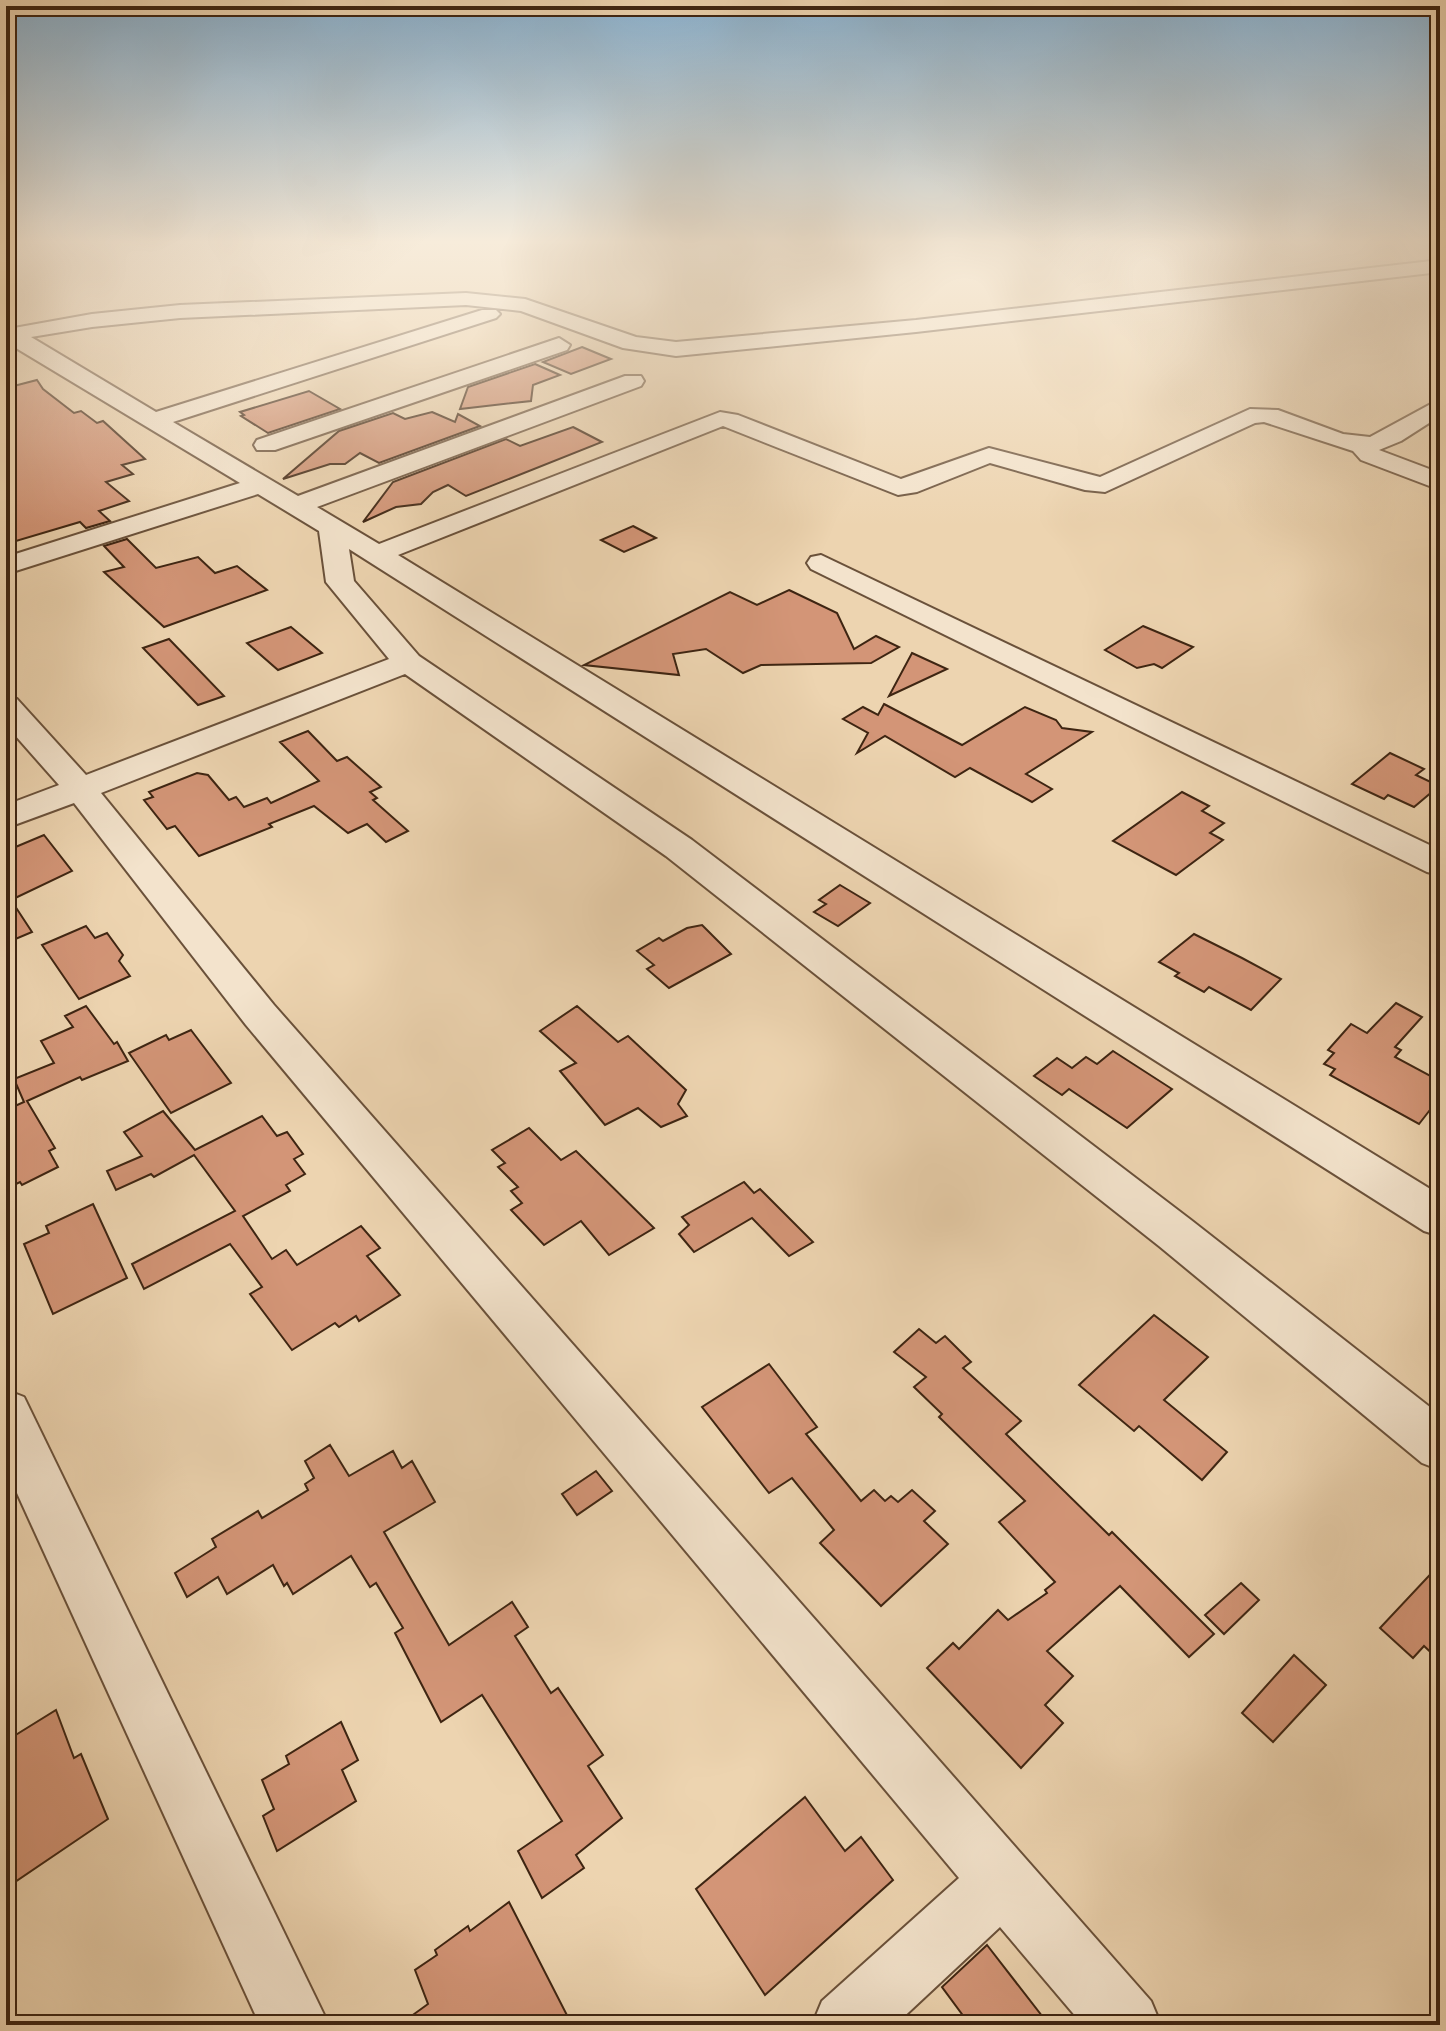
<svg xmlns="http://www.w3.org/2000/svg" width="1446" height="2031" font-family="'IM FELL English',serif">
	<rect width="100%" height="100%" fill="#edd4b0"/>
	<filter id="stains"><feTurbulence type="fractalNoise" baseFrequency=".0025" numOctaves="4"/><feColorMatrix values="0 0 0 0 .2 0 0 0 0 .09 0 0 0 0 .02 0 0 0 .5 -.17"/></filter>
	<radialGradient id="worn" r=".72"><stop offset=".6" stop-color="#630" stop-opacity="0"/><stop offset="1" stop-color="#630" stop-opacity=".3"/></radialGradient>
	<!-- building -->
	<g fill="#d39577" stroke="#3e2512" stroke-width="2">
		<path d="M582,347L611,359L571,374L543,362Z"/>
		<path d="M535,364L560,375L533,385L531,401L460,409L468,387Z"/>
		<path d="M37,380L43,389L74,413L81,411L97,423L103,421L145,459L122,465L133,474L106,482L129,501L99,511L110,521L86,528L80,522L6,544V388Z"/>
		<path d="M309,391L340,409L268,433L241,416L244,415L240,412Z"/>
		<path d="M432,412L455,422L458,414L480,426L379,463L360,453L345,464H330L283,479L339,431L393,413L405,419Z"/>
		<path d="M573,427L602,442L466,496L448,485L433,492L421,504L396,507L363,522L393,482L506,439L520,446Z"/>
		<path d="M633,526L656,538L624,552L601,540Z"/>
		<path d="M127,539L156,568L198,557L215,573L237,566L267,590L164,627L104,572L124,567L104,546Z"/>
		<path d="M789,590L837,613L854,649L876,636L899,647L871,663L761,665L743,673L706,649L673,654L679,675L584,665L730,592L757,605Z"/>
		<path d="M1143,626L1193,647L1162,668L1154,664L1137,668L1105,650Z"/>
		<path d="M291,627L322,653L278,670L247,643Z"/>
		<path d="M169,639L224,696L198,705L143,648Z"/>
		<path d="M912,653L947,669L889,696Z"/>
		<path d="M884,704L962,745L1025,707L1056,720L1062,728L1092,732L1026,774L1052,789L1032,802L970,768L955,777L885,736L857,753L868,733L843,719L863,707L878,715Z"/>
		<path d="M308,731L337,761L347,757L381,787L370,792L377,798L373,800L408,831L386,842L367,824L348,833L314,806L269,824L272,827L199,856L175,826L167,829L144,800L153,797L149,792L197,773L208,775L229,800L236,797L244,807L267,798L271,803L319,781L280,742Z"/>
		<path d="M1390,753L1424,769L1416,775L1439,786L1414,807L1388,795L1384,799L1352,784Z"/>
		<path d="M1182,792L1209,806L1202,811L1224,823L1210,833L1223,840L1176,875L1113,841Z"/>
		<path d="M44,835L72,871L11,900L32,932L6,943V851Z"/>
		<path d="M840,885L870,903L838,926L814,912L826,904L819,900Z"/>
		<path d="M702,925L731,954L669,988L647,969L654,965L637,951L659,938L663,941L687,928Z"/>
		<path d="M86,926L95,938L107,933L123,955L119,961L130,976L79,999L42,945Z"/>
		<path d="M1194,934L1242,958L1281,979L1251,1010L1209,987L1204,992L1175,976L1179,973L1159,962Z"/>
		<path d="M1396,1003L1422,1017L1395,1047L1401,1050L1395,1057L1440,1081V1097L1419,1124L1330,1075L1335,1069L1324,1064L1334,1053L1328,1050L1351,1024L1367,1033Z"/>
		<path d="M86,1006L114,1044L117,1042L128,1061L82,1080L80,1077L27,1101L55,1148L49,1151L58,1167L22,1185L20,1182L6,1189V1110L24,1102L14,1079L54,1063L41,1041L73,1027L65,1016Z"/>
		<path d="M577,1006L618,1042L628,1036L686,1090L678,1104L687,1116L661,1127L638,1108L605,1125L560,1071L576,1063L540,1031Z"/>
		<path d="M191,1030L231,1083L171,1113L129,1053L166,1035L169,1040Z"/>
		<path d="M1113,1051L1172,1089L1127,1128L1069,1089L1062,1095L1034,1076L1057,1058L1072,1068L1086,1057L1097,1064Z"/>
		<path d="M163,1111L195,1150L262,1116L277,1136L287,1132L303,1154L294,1159L305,1174L286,1185L290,1191L243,1216L272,1259L286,1250L297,1265L361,1226L380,1248L367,1256L400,1295L359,1321L356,1316L339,1327L335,1323L292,1350L250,1294L262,1287L230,1244L144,1289L132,1264L235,1211L194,1155L154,1177L151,1174L116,1190L107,1171L142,1156L124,1132Z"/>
		<path d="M529,1128L561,1160L576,1151L654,1228L609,1255L581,1221L544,1245L511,1210L522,1203L511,1191L518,1187L498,1167L505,1163L492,1150Z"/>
		<path d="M744,1182L754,1193L760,1189L813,1242L789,1256L752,1218L694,1252L679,1234L689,1225L682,1217Z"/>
		<path d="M93,1204L127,1278L53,1314L24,1244L49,1233L46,1226Z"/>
		<path d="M1154,1315L1208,1357L1164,1400L1227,1452L1202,1480L1139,1426L1134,1431L1079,1385Z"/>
		<path d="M919,1329L936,1343L945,1336L971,1362L963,1368L1021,1421L1006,1434L1109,1535L1112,1532L1214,1634L1189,1657L1120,1586L1047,1651L1073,1676L1045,1705L1063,1723L1021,1768L927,1668L953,1643L959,1649L998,1610L1008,1620L1047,1593L1045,1590L1055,1582L999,1522L1025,1501L939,1417L942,1414L914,1387L926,1377L894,1352Z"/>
		<path d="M769,1364L817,1427L806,1434L861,1501L874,1490L885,1501L891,1496L898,1502L912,1490L935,1511L924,1521L948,1544L881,1606L820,1543L834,1530L792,1478L769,1493L702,1407Z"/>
		<path d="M330,1445L349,1476L393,1451L402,1468L412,1461L435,1502L384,1532L449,1645L512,1602L528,1627L515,1636L551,1693L558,1688L603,1755L588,1766L622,1818L576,1855L584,1868L542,1898L518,1851L562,1821L482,1695L441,1722L395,1633L403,1628L376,1583L370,1587L351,1556L293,1594L287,1583L284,1586L273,1565L227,1594L218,1577L187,1597L175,1573L216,1547L212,1539L258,1511L262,1518L308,1490L305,1484L314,1478L305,1461Z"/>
		<path d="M596,1471L612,1491L577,1515L562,1494Z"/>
		<path d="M1440,1564V1661L1424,1646L1413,1658L1380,1628Z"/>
		<path d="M1241,1583L1259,1600L1224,1634L1205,1615Z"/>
		<path d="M1294,1655L1326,1685L1273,1742L1242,1713Z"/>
		<path d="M56,1710L74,1758L81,1754L108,1819L6,1888V1741Z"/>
		<path d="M341,1722L358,1760L342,1770L356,1801L277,1851L263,1816L274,1809L262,1780L289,1764L286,1756Z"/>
		<path d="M805,1797L845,1851L861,1837L893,1880L765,1995L696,1889Z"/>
		<path d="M509,1902L572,2025H399L428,2004L415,1970L437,1955L435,1950L468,1926L470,1931Z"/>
		<path d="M987,1945L1049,2025H970L942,1987Z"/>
	</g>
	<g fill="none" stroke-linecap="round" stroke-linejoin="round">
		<defs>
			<g id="minor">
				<path d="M1440,260V272L916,332L676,356L623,348L521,311L466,305L180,318L92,327L31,337L156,412L482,310H496L500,314L496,318L173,422L298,496L625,376H641L644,381L641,386L317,507L379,544L720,412L738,415L901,479L989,448L1100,477L1250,409L1278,410L1343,434L1370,437L1440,399V416L1401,441L1379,450L1440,473V490L1361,460L1353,451L1264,422L1255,423L1105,492L1085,490L990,463L917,492L898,495L723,426L398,555L1440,1195V1236L1424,1231L349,549L354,581L419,656L692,840L1191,1220L1440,1415V1470L1422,1463L1159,1246L666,856L405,674L101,793L274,1005L1151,2001L1161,2025H1083L1000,1927L895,2025H812L822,2001L959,1878L246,1025L74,803L6,828V805L59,785L6,725V697L17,699L86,775L389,659L326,582L319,531L258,494L6,574V557L240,483L6,342V326L14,328L92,314L180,305L466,293L525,299L636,337L676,342L916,320Z"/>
				<path d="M559,338L570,345L567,350L275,450H257L254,445L257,440Z"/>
				<path d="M821,555L1440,850V875L1427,872L811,569L807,563L811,557Z"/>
				<path d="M6,1390L24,1397L329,2025H260L6,1469Z"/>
			</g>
		</defs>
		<!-- minor casing -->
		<use href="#minor" stroke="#6a513a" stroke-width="4"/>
		<!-- minor -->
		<use href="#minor" fill="#f3e3cc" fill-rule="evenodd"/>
	</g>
	<!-- sky -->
	<linearGradient id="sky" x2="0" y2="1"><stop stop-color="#8ab4d4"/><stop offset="0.46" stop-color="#f7ecdb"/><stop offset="1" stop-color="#f7ecdb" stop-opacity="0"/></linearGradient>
	<rect width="1446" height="526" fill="url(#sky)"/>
	<!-- margin -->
	<rect width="1446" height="2031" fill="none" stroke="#edd4b0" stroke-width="32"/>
	<rect x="8" y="8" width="1430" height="2015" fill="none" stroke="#3e2512" stroke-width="4"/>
	<rect x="16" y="16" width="1414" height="1999" fill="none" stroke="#3e2512" stroke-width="2"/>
	<rect width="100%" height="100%" filter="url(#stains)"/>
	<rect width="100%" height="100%" fill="url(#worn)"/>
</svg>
